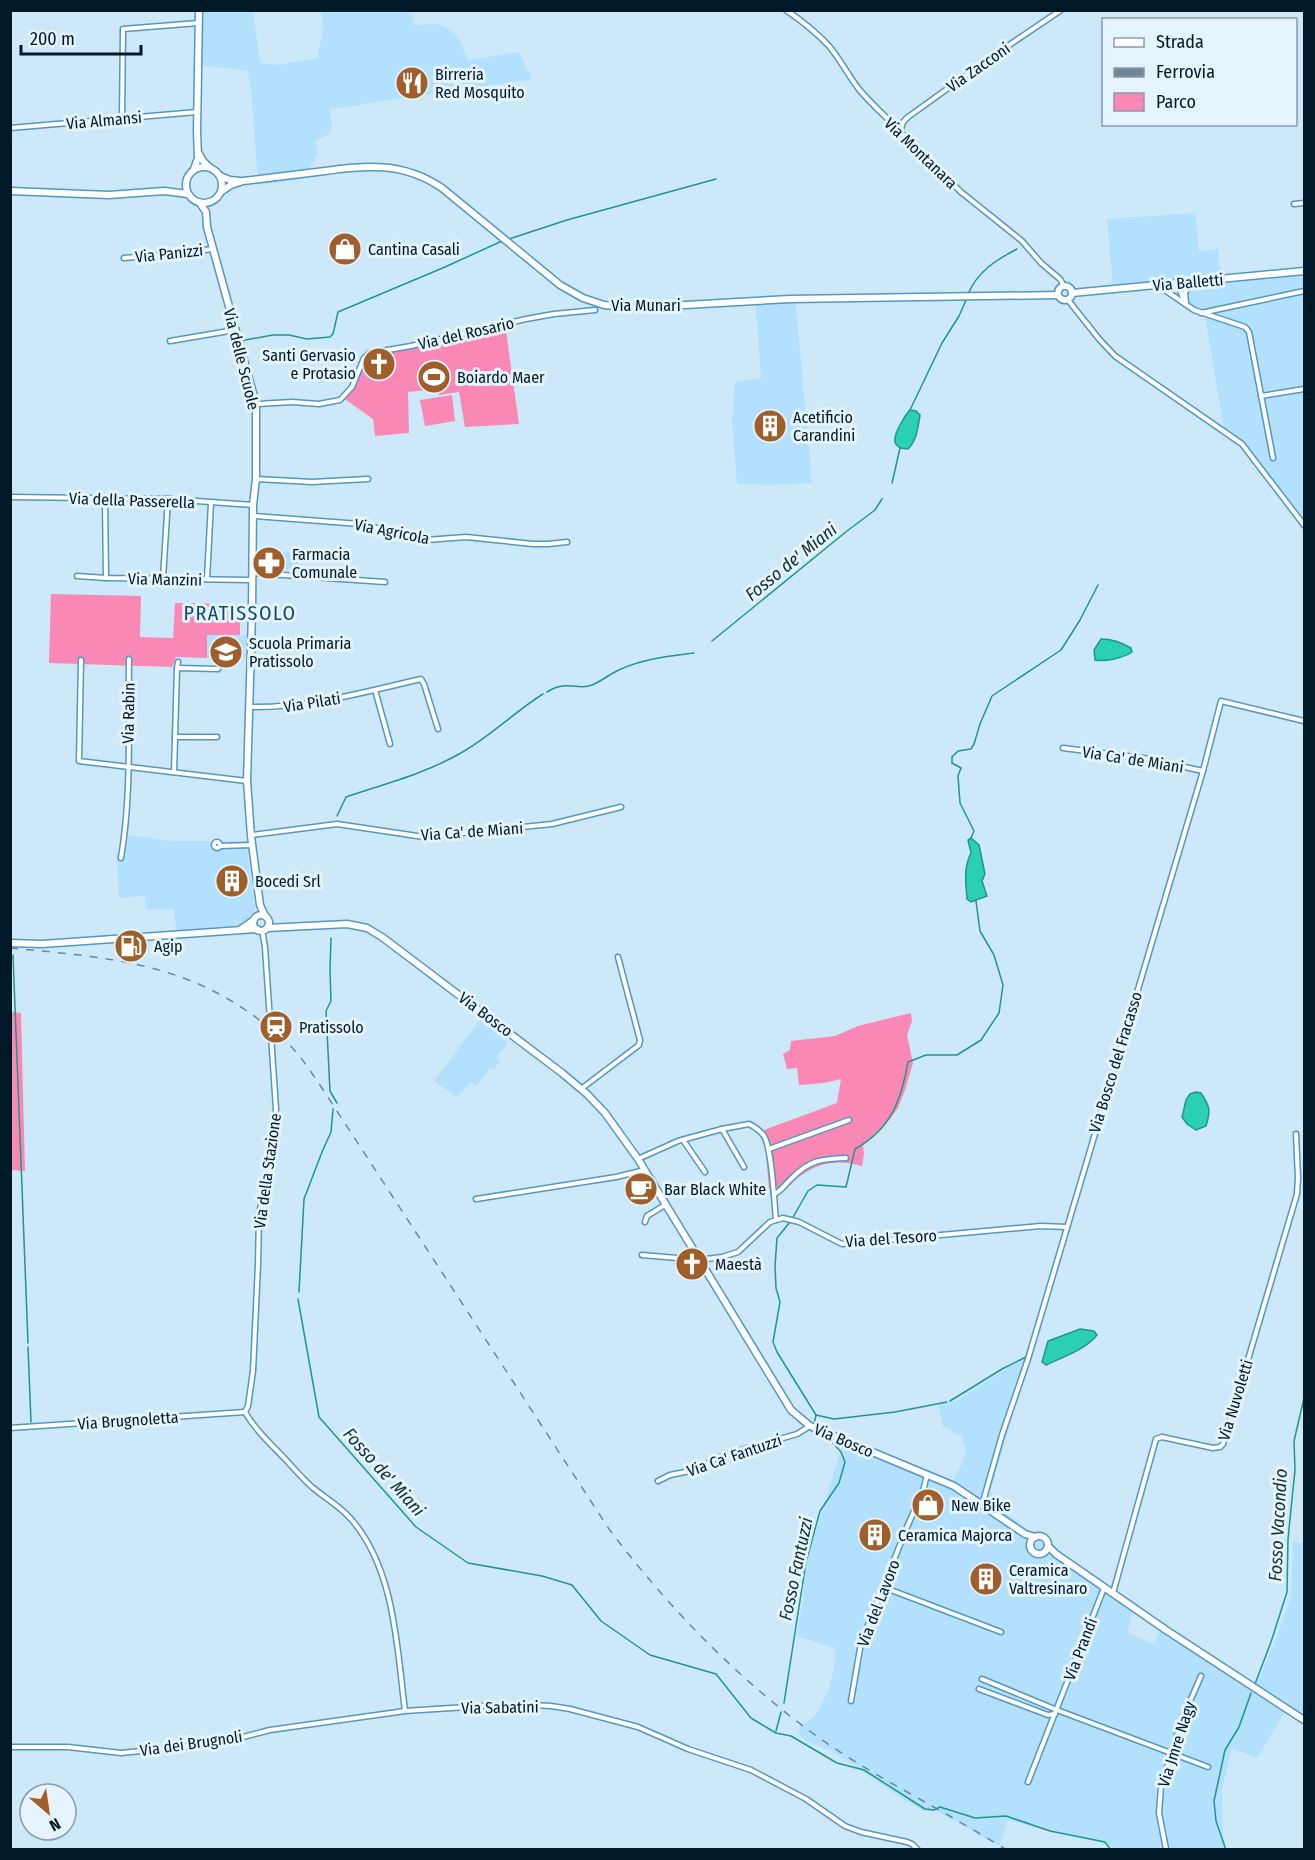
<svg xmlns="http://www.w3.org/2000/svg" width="1315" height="1860" font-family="'Fira Sans Condensed',sans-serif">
	<rect width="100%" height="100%" fill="#cde8f9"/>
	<!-- built -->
	<g fill="#b3e0fd">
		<path d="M200,11H253L260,63L280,65L317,58L323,30L321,11H407L412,15L414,25L438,24L449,29L457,36L461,43L468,60L519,52L532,79L330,109L332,129L328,135L316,140L317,156L303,179L258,185L251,89L248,71L200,65Z"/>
		<path d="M1195,213L1199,251L1218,249L1221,277L1304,269V521L1241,442L1224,430L1205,316L1177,299L1159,282L1113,287L1107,219Z"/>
		<path d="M795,296L812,483L768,485L737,484L732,422L735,382L761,378L755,298Z"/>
		<path d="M280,552L302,553L301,570L278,569Z"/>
		<path d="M206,635H246L245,657L207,658Z"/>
		<path d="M129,835L170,841H246L255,910L242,926L176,931L174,909L146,910L145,896L119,898L116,853L125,852Z"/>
		<path d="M480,1020L508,1043L496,1058L500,1061L493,1070L490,1068L476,1086L470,1082L462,1093L456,1097L434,1081Z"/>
		<path d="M1031,1352L990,1492L995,1496L992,1504L1111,1588V1591L1134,1608L1128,1632L1154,1644L1162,1627L1254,1688L1273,1646L1291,1597L1293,1542L1304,1544V1725L1285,1712L1257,1758L1232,1748L1222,1789L1223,1835L1226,1849H1119L1089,1839L1034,1827L1008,1820L999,1846L937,1811H924L906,1801L832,1751L806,1741L798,1733L800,1727L814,1717L821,1706L829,1689L835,1662V1648L796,1636L803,1600L804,1568L845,1437L953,1480L961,1466L966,1450L961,1435L953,1433L948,1428L943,1427L938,1404L954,1402Z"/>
	</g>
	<!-- green -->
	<g fill="#f988b4">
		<path d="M505,324L519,424L465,427L459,392L439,395L438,389L408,392L409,433L375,436L373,419L342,397L365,359L374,350L428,341Z"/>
		<path d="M452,395L455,421L425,426L420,400Z"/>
		<path d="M51,594L141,596L140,637L173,638V640L175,603L240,604V635H207V658L176,657L172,667L49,663Z"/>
		<path d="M11,1012L21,1013L25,1171L11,1170Z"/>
		<path d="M911,1013L912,1021L907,1035L913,1063L905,1090L898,1108L889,1120L863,1145L864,1154L862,1166C829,1157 808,1166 785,1190L769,1189L764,1130L837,1103L841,1079L824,1083L799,1085L797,1068L787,1069L783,1054L790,1050L791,1041L835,1036L858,1026Z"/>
	</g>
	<!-- water -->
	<g fill="#2bcfb1" stroke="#1e9888" stroke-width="1.5">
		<path d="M910,410L916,411L920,415C918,427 917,440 908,449L900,448C897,445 894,444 895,439C895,432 905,415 910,410Z"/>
		<path d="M1101,639C1113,639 1121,642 1131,648L1132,652C1123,658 1106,662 1095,660L1094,650Z"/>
		<path d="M971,838L979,845L985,874L982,881L987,896L971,902L967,899C966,882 963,869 971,853L968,840Z"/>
		<path d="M1196,1092L1201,1093C1210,1107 1211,1110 1206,1126L1196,1130L1187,1124L1182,1117L1186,1100L1190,1094Z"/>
		<path d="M1080,1329L1094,1331L1097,1335C1085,1350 1063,1357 1046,1365L1042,1362L1048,1341Z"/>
	</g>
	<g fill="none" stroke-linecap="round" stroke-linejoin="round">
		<!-- stream -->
		<g stroke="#1e9888" stroke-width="1.5">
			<path d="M509,239L567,220L716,179"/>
			<path d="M968,294C978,271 996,260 1017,249"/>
			<path d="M242,342L245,340L273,335H289L307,339L330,337L333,334L338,312L445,267L502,241"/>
			<path d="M910,410L942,343L959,316L967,298"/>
			<path d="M892,483L900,448"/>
			<path d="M712,641L847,531L875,510L882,499"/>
			<path d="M547,692C567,679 578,691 592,685C602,681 611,673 621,669C644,659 670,656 694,653"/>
			<path d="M337,816L346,797C384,784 424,774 459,754C489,738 514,712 543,694"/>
			<path d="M971,838L974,831L960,803L958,776L961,768L952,763V757L958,751L971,749L974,744L980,724L992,696L1061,650L1080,620L1098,585"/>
			<path d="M331,938L330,969L331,1001L326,1011L330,1091L337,1103"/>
			<path d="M13,955L28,1343"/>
			<path d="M792,1219L808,1191L817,1185L846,1187L855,1149C891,1129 901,1101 908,1062L926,1055H957L981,1040L999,1013L1003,985L994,955L980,931L976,901"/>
			<path d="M790,1222L777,1238L775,1266L776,1288L780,1302L773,1342L777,1352L816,1415"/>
			<path d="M299,1292L304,1199L322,1152L331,1132L333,1109"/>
			<path d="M298,1299L319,1417L416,1527L468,1563L542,1576L572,1585L601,1621L650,1655L716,1674L751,1718L776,1733L791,1736L837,1763L864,1770L925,1809L934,1810L940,1807L975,1818L1006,1816L1050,1831L1105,1842L1111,1850"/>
			<path d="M28,1347L31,1422"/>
			<path d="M950,1401L1002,1369L1026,1357"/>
			<path d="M814,1425L816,1415L834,1419L895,1412L947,1402"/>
			<path d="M1255,1684L1271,1642L1287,1592L1288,1539L1295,1470L1294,1441L1304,1398"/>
			<path d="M784,1703L806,1562L820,1511L839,1483L845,1462L841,1452L832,1442L813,1431V1429"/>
			<path d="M776,1731L781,1712"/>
			<path d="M1226,1850L1216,1821L1214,1801L1225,1750L1239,1727L1251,1693"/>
		</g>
		<defs>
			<g id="street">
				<path d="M786,10C802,21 816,32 829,46C840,59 848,75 858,88C873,107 892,121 906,138L961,192L1022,241L1041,263L1060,279L1064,286"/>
				<path d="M122,119L123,29L198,23"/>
				<path d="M10,128L197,112"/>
				<path d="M901,129L903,122L908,117L993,56L1061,10"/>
				<path d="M1294,204L1304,203"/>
				<path d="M124,258L172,254L213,249"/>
				<path d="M1177,283L1183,298"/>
				<path d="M1159,286L1194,310L1245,327L1249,332L1273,458"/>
				<path d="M1068,300L1099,339L1115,356L1242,444L1304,525"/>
				<path d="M1186,303L1185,293L1191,282"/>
				<path d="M1201,313L1304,291"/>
				<path d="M170,341L235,330"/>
				<path d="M1261,396L1304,389"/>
				<path d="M257,404L292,402L319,404L340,400L352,387L364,358L370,353L411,346L526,319L554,314L595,310"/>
				<path d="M256,479L312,482L368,479"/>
				<path d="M10,497L168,499L253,505"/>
				<path d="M105,498L106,578"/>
				<path d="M253,516L360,524L426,540L466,537L533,544H548L567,542"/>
				<path d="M253,573L385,582"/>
				<path d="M77,576L106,578L252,580"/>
				<path d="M163,578L168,499"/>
				<path d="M207,579L211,503"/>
				<path d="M81,660L79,761L247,781"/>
				<path d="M177,668L178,662"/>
				<path d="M375,690L390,744"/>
				<path d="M250,707C308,708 365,692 421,679L424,684L438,729"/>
				<path d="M175,737H217"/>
				<path d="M1063,748L1143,758L1203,771"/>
				<path d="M174,772L177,668L218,669"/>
				<path d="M252,835L337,824L424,837L552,824L621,807"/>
				<circle cx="217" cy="845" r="3"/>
				<path d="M220,846L252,845"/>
				<path d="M121,858C132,793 128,725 129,659"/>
				<path d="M581,1089L639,1045L640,1040L618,957"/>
				<path d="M722,1129L744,1167"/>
				<path d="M683,1140L705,1172"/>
				<path d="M769,1149L849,1120"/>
				<path d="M638,1159L678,1141L722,1129L749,1124C755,1127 760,1130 764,1136C772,1148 774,1202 776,1220"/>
				<path d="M774,1194C781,1192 785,1184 791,1179C809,1160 821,1159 846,1158"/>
				<path d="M476,1199L616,1177L645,1170"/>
				<path d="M645,1222L647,1216L665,1205"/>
				<path d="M642,1255L689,1259L697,1258"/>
				<path d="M698,1260L722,1257L738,1252L770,1222L783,1218L799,1222L842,1244L1041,1226L1067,1227"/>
				<path d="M245,1412L248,1406L253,1371L258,1265L259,1213L271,1164L276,1109L265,947L262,930"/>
				<path d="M245,1412C256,1431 272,1445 287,1461C295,1470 303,1479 312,1487C325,1498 341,1507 351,1519C395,1569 397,1648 405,1711"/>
				<path d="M10,1428L245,1412"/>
				<path d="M658,1481L670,1475L700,1469L713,1460L727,1454L797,1434L810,1426"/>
				<path d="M982,1505L1002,1435L1028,1359L1203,771L1221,701L1304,721"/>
				<path d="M883,1587L1001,1632"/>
				<path d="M1113,1593L1156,1439L1162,1437L1213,1448L1220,1447L1223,1444L1297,1194L1298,1178L1296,1134"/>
				<path d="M982,1679L1057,1710L1208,1767"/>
				<path d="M979,1689L1048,1715L1055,1714"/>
				<path d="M851,1701L861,1643L907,1527L923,1491L927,1475"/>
				<path d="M10,1747H68L121,1753L220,1743L270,1730L405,1711L482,1706L532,1705L551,1706L570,1709L638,1727L688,1749L751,1770L806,1799L845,1826L861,1832L907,1842L912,1844L918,1850"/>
				<path d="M1028,1782L1104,1588"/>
				<path d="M1166,1849L1159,1813L1161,1787L1181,1722L1201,1676"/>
			</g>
			<g id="secondary">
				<path d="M199,154L203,161L209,167"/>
				<path d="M194,169L198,158L197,131L199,10"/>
				<path d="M241,929L254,920"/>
				<path d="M10,943L42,944L257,929"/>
			</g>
			<g id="primary">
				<circle cx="204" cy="185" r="18"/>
				<path d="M220,176L230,180L240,181"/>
				<path d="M10,191L109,195L164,191L188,194"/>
				<path d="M222,191L231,185L243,181C268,178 292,175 317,172C363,166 401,160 442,188L560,285L583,298L604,305L633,308L790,299L1058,295"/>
				<path d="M200,203L206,212L207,227L256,404V479L253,505L252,613L247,781L251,836L260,905L265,916"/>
				<circle cx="1065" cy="293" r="7"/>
				<path d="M1072,293L1304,271"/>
				<circle cx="261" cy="923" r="8"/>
				<path d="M267,928L347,924L367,928L382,937L562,1073L587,1094L605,1113L638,1159L791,1410L810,1426L954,1486L1025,1534L1035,1537"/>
				<circle cx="1039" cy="1545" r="9"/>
				<path d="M1048,1546L1056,1554L1166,1630L1304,1720"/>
			</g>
		</defs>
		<!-- street casing -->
		<use href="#street" stroke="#5398c1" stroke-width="7"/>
		<!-- secondary casing -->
		<use href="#secondary" stroke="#5398c1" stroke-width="9"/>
		<!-- primary casing -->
		<use href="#primary" stroke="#5398c1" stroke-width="9"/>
		<!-- street -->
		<use href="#street" stroke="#fff" stroke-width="4"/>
		<!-- secondary -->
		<use href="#secondary" stroke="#fff" stroke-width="6"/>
		<!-- primary -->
		<use href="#primary" stroke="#fff" stroke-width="6"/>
		<!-- rail -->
		<path stroke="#6e8899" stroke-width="1.5" stroke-dasharray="8 8" stroke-linecap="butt" d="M10,948C101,957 182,961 258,1019C271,1029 285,1039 296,1052C305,1062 312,1074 320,1085L609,1529C667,1606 734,1675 811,1732C849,1760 891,1783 932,1806C957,1820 982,1835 1007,1850"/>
	</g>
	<!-- icons -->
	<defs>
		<symbol id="restaurant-disc" viewBox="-11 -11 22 22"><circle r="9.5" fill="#9f5e2a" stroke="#e5f3fc"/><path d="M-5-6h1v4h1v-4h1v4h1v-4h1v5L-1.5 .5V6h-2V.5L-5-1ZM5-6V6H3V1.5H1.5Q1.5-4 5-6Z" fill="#fff"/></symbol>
		<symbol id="shop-disc" viewBox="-11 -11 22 22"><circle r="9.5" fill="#9f5e2a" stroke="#e5f3fc"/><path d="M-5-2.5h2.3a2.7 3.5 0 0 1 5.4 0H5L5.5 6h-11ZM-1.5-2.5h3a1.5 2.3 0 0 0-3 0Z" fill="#fff"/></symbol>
		<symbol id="church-disc" viewBox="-11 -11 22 22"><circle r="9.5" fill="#9f5e2a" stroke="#e5f3fc"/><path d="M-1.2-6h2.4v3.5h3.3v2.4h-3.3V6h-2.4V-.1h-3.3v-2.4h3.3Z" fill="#fff"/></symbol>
		<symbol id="stadium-disc" viewBox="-11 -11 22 22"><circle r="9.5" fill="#9f5e2a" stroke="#e5f3fc"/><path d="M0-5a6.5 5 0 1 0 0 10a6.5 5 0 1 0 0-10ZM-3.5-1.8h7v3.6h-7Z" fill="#fff"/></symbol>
		<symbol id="building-disc" viewBox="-11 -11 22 22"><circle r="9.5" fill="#9f5e2a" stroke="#e5f3fc"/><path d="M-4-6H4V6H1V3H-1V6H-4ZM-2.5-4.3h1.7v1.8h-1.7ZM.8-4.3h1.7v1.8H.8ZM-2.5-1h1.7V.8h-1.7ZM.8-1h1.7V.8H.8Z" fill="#fff"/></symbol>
		<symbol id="pharmacy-disc" viewBox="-11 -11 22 22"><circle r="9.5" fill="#9f5e2a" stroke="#e5f3fc"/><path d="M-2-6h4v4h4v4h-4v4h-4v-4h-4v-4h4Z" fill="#fff"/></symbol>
		<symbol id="school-disc" viewBox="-11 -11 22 22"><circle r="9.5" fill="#9f5e2a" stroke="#e5f3fc"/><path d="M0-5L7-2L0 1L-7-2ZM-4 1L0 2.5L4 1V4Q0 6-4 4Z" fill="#fff"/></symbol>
		<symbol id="fuel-disc" viewBox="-11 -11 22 22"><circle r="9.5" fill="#9f5e2a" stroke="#e5f3fc"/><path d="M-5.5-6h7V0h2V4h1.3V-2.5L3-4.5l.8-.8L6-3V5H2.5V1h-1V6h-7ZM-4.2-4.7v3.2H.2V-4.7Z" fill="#fff"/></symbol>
		<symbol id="station-disc" viewBox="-11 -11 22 22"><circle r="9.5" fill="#9f5e2a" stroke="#e5f3fc"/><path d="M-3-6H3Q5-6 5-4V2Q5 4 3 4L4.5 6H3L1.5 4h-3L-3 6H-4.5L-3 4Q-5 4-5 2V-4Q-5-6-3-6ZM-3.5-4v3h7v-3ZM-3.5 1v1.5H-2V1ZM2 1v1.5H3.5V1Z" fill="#fff"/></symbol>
		<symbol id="cafe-disc" viewBox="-11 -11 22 22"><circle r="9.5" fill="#9f5e2a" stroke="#e5f3fc"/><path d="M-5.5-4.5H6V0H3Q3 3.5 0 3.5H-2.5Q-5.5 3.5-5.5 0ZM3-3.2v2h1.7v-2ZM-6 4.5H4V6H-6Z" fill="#fff"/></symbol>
	</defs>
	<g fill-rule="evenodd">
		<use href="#restaurant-disc" x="393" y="64" width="38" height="38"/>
		<use href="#shop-disc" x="326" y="230" width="38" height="38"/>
		<use href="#church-disc" x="360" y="345" width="38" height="38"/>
		<use href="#stadium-disc" x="415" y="358" width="38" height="38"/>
		<use href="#building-disc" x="751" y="407" width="38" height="38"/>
		<use href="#pharmacy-disc" x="250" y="544" width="38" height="38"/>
		<use href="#school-disc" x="207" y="633" width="38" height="38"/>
		<use href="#building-disc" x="213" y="862" width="38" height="38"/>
		<use href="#fuel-disc" x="112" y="927" width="38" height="38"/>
		<use href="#station-disc" x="257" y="1008" width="38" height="38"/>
		<use href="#cafe-disc" x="622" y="1170" width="38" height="38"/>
		<use href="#church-disc" x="673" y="1245" width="38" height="38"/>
		<use href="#shop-disc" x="909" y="1486" width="38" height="38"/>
		<use href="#building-disc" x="856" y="1516" width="38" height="38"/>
		<use href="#building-disc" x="967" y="1560" width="38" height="38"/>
	</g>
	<g text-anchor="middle" stroke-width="6" stroke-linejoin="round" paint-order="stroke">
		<!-- street labels -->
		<g font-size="16" fill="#001929" stroke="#e5f3fc">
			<text transform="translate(978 67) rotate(-35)" y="6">Via Zacconi</text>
			<text transform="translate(104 120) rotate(-5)" y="6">Via Almansi</text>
			<text transform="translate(921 153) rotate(44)" y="6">Via Montanara</text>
			<text transform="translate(169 253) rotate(-6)" y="6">Via Panizzi</text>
			<text transform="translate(1188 282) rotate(-5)" y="6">Via Balletti</text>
			<text x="646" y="311">Via Munari</text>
			<text transform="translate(466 333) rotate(-13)" y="6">Via del Rosario</text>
			<text transform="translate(242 359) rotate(76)" y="6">Via delle Scuole</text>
			<text transform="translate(132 500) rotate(2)" y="6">Via della Passerella</text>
			<text transform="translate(392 531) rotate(11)" y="6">Via Agricola</text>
			<text transform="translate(165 579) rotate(1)" y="6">Via Manzini</text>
			<text transform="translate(312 702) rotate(-9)" y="6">Via Pilati</text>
			<text transform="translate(128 713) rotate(-89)" y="6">Via Rabin</text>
			<text transform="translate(1133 759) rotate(9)" y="6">Via Ca' de Miani</text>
			<text transform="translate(472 831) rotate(-4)" y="6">Via Ca' de Miani</text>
			<text transform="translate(486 1014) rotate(37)" y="6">Via Bosco</text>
			<text transform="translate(1115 1062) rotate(-73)" y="6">Via Bosco del Fracasso</text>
			<text transform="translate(267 1171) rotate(-82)" y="6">Via della Stazione</text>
			<text transform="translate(891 1238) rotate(-4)" y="6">Via del Tesoro</text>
			<text transform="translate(1235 1400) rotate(-73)" y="6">Via Nuvoletti</text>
			<text transform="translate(128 1420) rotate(-4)" y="6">Via Brugnoletta</text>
			<text transform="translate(844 1440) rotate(23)" y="6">Via Bosco</text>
			<text transform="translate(734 1455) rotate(-19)" y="6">Via Ca' Fantuzzi</text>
			<text transform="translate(878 1603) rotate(-69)" y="6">Via del Lavoro</text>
			<text transform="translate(1080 1649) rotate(-69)" y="6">Via Prandi</text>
			<text transform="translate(500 1707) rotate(-1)" y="6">Via Sabatini</text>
			<text transform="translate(191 1743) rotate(-8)" y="6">Via dei Brugnoli</text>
			<text transform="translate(1176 1744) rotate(-72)" y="6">Via Jmre Nagy</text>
		</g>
		<!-- poi labels -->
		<g font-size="16" fill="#001929" stroke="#e5f3fc" text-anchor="start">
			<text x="435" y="80">Birreria<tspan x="435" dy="18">Red Mosquito</tspan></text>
			<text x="368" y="255">Cantina Casali</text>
			<text x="356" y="361" text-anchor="end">Santi Gervasio<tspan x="356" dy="18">e Protasio</tspan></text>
			<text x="457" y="383">Boiardo Maer</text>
			<text x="793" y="423">Acetificio<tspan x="793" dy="18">Carandini</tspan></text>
			<text x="292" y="560">Farmacia<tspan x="292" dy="18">Comunale</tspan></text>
			<text x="249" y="649">Scuola Primaria<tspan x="249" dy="18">Pratissolo</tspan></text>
			<text x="255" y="887">Bocedi Srl</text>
			<text x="154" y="952">Agip</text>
			<text x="299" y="1033">Pratissolo</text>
			<text x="664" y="1195">Bar Black White</text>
			<text x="715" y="1270">Maestà</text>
			<text x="951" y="1511">New Bike</text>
			<text x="898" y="1541">Ceramica Majorca</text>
			<text x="1009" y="1576">Ceramica<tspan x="1009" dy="18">Valtresinaro</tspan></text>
		</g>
		<!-- water labels -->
		<g font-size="18" font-style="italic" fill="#103029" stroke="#e5f3fc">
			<text transform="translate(791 562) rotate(-39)" y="6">Fosso de' Miani</text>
			<text transform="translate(384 1472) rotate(48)" y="6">Fosso de' Miani</text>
			<text transform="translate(1278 1525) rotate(-87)" y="6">Fosso Vacondio</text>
			<text transform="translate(796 1569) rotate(-78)" y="6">Fosso Fantuzzi</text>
		</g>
		<!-- quarter labels -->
		<g font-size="20" letter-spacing="1.5" fill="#124a67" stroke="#e5f3fc">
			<text x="240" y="620">PRATISSOLO</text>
		</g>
	</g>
	<!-- border -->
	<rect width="1315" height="1860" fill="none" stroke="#001929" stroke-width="24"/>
	<!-- legend -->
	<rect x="1102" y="18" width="195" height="108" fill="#e5f3fc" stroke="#899ca8" stroke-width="1.5"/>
	<rect x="1114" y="38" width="30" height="9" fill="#ffffff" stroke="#899ca8" stroke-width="1.5"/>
	<text x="1156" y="48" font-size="18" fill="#001929">Strada</text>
	<rect x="1114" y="68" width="30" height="9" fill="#6e8899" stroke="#899ca8" stroke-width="1.5"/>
	<text x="1156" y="78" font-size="18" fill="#001929">Ferrovia</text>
	<rect x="1114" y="93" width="30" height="18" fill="#f988b4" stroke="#899ca8" stroke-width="1.5"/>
	<text x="1156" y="108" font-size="18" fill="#001929">Parco</text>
	<!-- north arrow -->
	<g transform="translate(48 1812) rotate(151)"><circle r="28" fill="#e5f3fc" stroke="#899ca8" stroke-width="1.5"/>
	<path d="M0-4.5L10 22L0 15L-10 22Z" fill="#9f5e2a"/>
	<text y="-9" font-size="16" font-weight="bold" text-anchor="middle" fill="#001929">N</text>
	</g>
	<!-- scale -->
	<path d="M21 45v9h120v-9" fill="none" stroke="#001929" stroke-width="3"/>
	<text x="30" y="45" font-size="18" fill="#001929" stroke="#e5f3fc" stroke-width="4.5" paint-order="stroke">200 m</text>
</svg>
